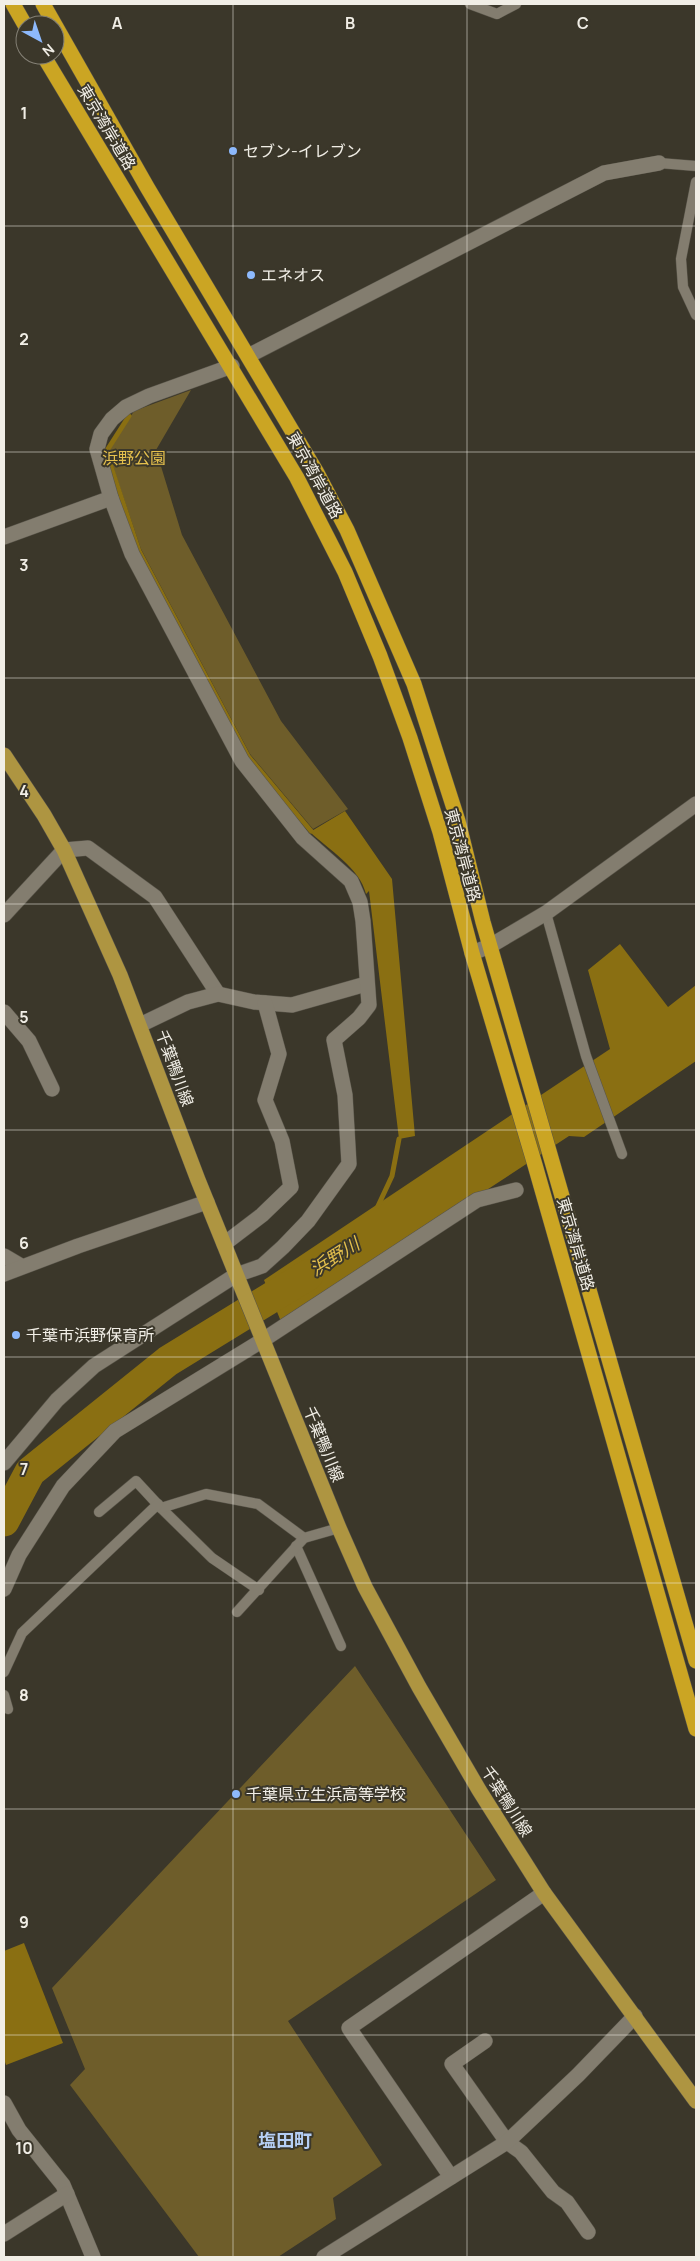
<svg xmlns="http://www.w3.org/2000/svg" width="700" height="2261" font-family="Manrope,'Noto Sans JP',sans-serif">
	<rect width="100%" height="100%" fill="#3b372a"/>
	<!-- green -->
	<g fill="#6e5d2a">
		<path d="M191,390L156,450L182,535L281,721L348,809L313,829L250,754L141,549L108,452L134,411Z"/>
		<path d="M355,1666L496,1880L288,2021L382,2165L333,2198L336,2219L278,2257H199L70,2085L85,2069L52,1988Z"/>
	</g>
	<!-- water -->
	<g fill="#8a6f12">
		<path d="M345,811L392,879L415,1136L399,1139L369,891L366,894C360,868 328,849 310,832Z"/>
		<path d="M620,944L668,1007L696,985V1061L584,1137L569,1136L282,1324L264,1280L610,1049L588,970Z"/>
		<path d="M24,1943L63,2043L6,2065L4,2059V1951Z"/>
	</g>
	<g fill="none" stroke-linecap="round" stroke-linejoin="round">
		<!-- stream -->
		<g stroke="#8a6f12" stroke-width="5">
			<path d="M129,416L106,452L139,551L248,756L311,831"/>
			<path d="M378,1206L392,1176L399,1139"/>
		</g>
		<!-- river -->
		<path stroke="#8a6f12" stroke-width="31" d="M4,1521L30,1472L168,1361L308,1275"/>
		<defs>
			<g id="lane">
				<path d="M470,4L497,14L516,4"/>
				<path d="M659,163L696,166"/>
				<path d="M696,182L681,259L683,287L696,315"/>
				<path d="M546,913L586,1056L622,1154"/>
				<path d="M161,1508L212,1558L259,1590"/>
				<path d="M99,1512L136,1481L161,1508L206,1494L258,1504L304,1538"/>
				<path d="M296,1546L341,1646"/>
				<path d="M237,1612L304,1538L339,1528"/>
				<path d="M4,1672L22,1633L158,1504"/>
				<path d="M4,1695L8,1709"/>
			</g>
			<g id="street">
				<path d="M248,356L604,173L659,163"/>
				<path d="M4,537L111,498"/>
				<path d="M4,915L64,850L88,848L155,897L218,994"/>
				<path d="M472,953L490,946L546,913L696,804"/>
				<path d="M4,1012L29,1041L52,1089"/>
				<path d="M140,1025L188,1002L218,994L254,1002L292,1005L366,984"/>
				<path d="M224,1244L262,1215L291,1187L282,1141L265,1100L279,1054L265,1003"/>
				<path d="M4,1256L21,1266"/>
				<path d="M4,1274L78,1246L207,1202"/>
				<path d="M4,1463L57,1400L94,1366L236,1275L262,1266L283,1247L308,1221L349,1164L345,1095L334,1040L359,1018L369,1005L363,921L360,902L351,881L303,838L242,761L132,554L111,498L97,449L101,434L112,419L126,407L149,396L232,366"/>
				<path d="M4,1589L19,1555L63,1486L115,1431L263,1340L477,1200L516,1190"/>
				<path d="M485,2041L452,2064L507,2142L521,2152L553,2192L567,2202L588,2232"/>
				<path d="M4,2103L19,2130L63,2185L93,2257"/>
				<path d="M451,2177L349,2028L544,1893"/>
				<path d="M4,2234L67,2194"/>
				<path d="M324,2257L507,2142L578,2075L635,2016"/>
			</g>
			<path id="primary" d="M4,755L44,815L64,850L120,975L198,1180L339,1528L365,1587L419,1687L479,1790L544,1893L696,2101"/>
			<g id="highway">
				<path d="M13,4L25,25"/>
				<path d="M43,4L147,187L316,471L347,530L414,684L458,821L483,922L696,1661"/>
				<path d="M43,55L297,478L345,572L380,656L410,738L440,832L472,953L535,1165L696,1729"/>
			</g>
		</defs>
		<!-- lane casing -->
		<use href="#lane" stroke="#585449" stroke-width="11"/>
		<!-- street casing -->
		<use href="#street" stroke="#585449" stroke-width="16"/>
		<!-- primary casing -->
		<use href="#primary" stroke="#585449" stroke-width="16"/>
		<!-- highway casing -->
		<use href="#highway" stroke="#585449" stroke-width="16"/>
		<!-- lane -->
		<use href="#lane" stroke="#837d6f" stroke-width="10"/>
		<!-- street -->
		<use href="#street" stroke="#837d6f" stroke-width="15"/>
		<!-- primary -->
		<use href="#primary" stroke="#ae9541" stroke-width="15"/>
		<!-- highway -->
		<use href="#highway" stroke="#cba523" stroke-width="15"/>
	</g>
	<!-- grid -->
	<path fill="none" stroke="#f1eee6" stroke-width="1" stroke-opacity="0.55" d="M233,4V2257M467,4V2257M4,226H696M4,452H696M4,678H696M4,904H696M4,1130H696M4,1357H696M4,1583H696M4,1809H696M4,2035H696"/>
	<!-- markers -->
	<g fill="#8db9fc" stroke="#3b372a" stroke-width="2">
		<circle cx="233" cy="151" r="5"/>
		<circle cx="251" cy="275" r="5"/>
		<circle cx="16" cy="1335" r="5"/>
		<circle cx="236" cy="1794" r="5"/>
	</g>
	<g text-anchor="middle" stroke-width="4" stroke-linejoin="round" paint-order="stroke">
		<!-- street labels -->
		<g font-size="16" fill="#f1eee6" stroke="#3b372a">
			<text transform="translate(107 127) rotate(59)" y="6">東京湾岸道路</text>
			<text transform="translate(315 475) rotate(61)" y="6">東京湾岸道路</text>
			<text transform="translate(463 855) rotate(75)" y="6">東京湾岸道路</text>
			<text transform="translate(175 1068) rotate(70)" y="6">千葉鴨川線</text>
			<text transform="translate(576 1244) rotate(74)" y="6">東京湾岸道路</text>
			<text transform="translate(324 1444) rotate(68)" y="6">千葉鴨川線</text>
			<text transform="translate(507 1801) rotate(58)" y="6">千葉鴨川線</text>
		</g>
		<!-- poi labels -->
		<g font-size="16" fill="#f1eee6" stroke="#3b372a" text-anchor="start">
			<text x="243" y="157">セブン-イレブン</text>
			<text x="261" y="281">エネオス</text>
			<text x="26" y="1341">千葉市浜野保育所</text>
			<text x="246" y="1800">千葉県立生浜高等学校</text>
		</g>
		<!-- park labels -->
		<g font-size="16" fill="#e5c04d" stroke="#3b372a">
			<text x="134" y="464">浜野公園</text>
		</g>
		<!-- water labels -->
		<g font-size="18" font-style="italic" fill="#e5c04d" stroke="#3b372a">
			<text transform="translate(335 1257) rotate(-32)" y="6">浜野川</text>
		</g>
		<!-- neighbourhood labels -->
		<g font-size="18" font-weight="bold" fill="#b5cef4" stroke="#3b372a">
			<text x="285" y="2147">塩田町</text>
		</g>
	</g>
	<g font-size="16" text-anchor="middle" font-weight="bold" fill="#f1eee6" stroke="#3b372a" stroke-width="4" stroke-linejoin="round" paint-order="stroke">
		<text x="117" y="29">A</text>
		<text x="350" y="29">B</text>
		<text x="583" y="29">C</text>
		<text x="24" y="119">1</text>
		<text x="24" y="345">2</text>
		<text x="24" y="571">3</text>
		<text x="24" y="797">4</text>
		<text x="24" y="1023">5</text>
		<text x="24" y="1249">6</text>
		<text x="24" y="1475">7</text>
		<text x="24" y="1701">8</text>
		<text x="24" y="1928">9</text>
		<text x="24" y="2154">10</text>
	</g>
	<!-- border -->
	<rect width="700" height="2261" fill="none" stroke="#f1eee6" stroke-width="10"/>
	<!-- north arrow -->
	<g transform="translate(40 40) rotate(140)"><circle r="24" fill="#3b372a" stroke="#848075"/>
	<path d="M0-4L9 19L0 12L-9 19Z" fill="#8db9fc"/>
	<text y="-8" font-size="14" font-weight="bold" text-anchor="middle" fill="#f1eee6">N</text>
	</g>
</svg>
